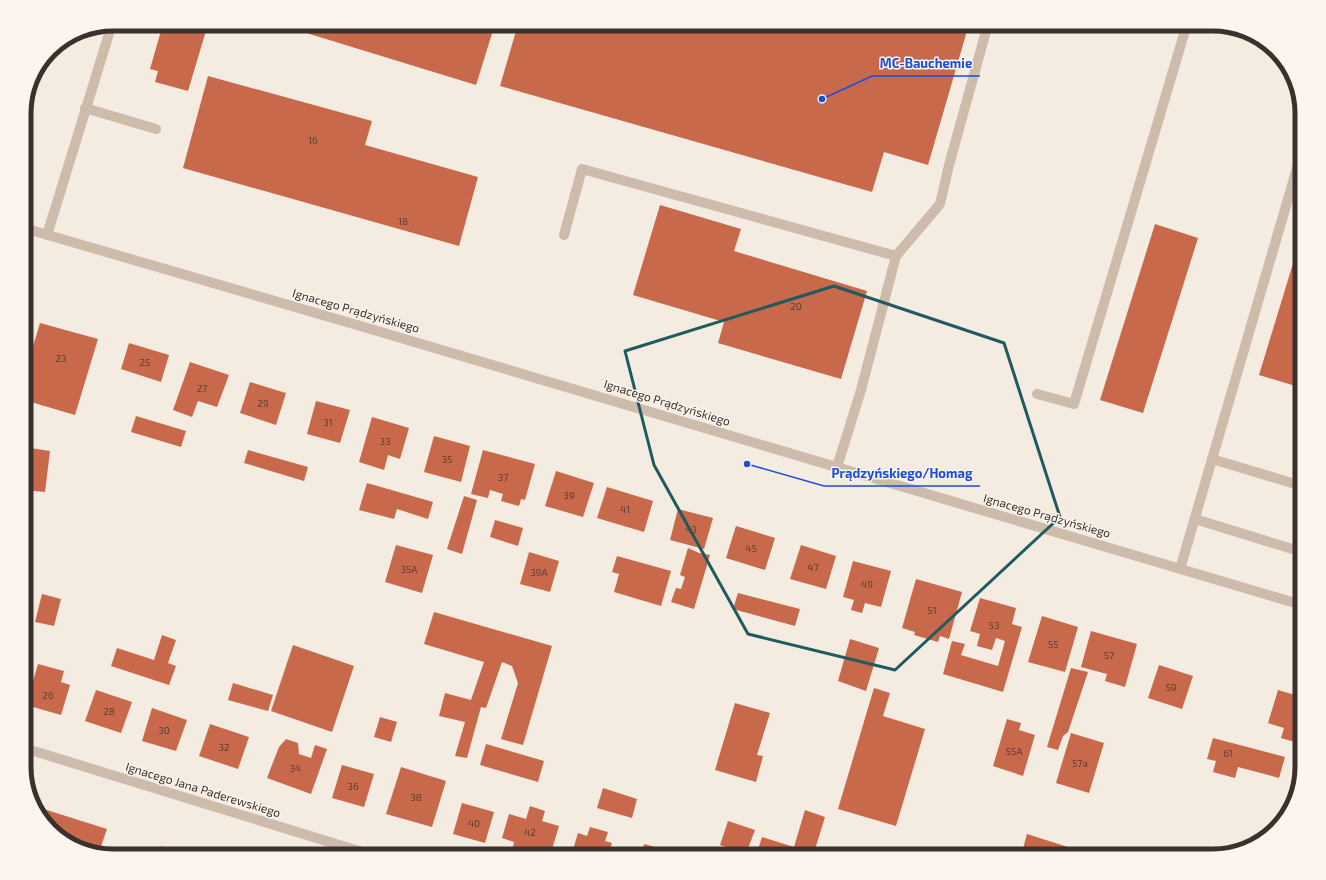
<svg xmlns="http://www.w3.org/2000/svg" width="1326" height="880" font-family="'Exo 2',sans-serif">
	<rect width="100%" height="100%" fill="#f4ebe1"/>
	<!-- building -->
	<g fill="#c8694b">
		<path d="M163,24H208L188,91L155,82L158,71L150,69Z"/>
		<path d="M277,24H495L476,85Z"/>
		<path d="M518,24H969L928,165L884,152L872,192L500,86Z"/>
		<path d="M208,76L372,121L365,145L478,177L459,246L183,168Z"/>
		<path d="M660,205L741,229L734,251L867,291L841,379L718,343L724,322L633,295Z"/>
		<path d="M1155,224L1198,238L1143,413L1100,400Z"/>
		<path d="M1302,234V388L1259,375Z"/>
		<path d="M40,323L98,339L75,415L24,400V376Z"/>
		<path d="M129,343L169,355L161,382L121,369Z"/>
		<path d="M190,362L229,375L217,407L198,401L192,417L173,410Z"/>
		<path d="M250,382L286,393L276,425L240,413Z"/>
		<path d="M316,401L350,410L340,443L307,434Z"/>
		<path d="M136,416L186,431L181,447L131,432Z"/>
		<path d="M372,417L409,428L400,459L388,455L384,470L359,462Z"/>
		<path d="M434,436L470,446L461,482L424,472Z"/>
		<path d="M24,447L50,451L45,492L24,490Z"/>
		<path d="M248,450L308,467L304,481L244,463Z"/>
		<path d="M483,450L535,464L525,500L521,499L519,506L501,501L503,494L490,490L488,498L471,494Z"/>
		<path d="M556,471L594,483L583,517L545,506Z"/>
		<path d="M367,483L433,502L428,519L397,509L394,519L359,510Z"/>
		<path d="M607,487L653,501L644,532L597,518Z"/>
		<path d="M464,496L477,500L462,554L447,549Z"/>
		<path d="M678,509L713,518L704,549L670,540Z"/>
		<path d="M495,520L523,528L518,546L490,537Z"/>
		<path d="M736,526L775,538L765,570L726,558Z"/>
		<path d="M396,545L433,555L422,593L385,582Z"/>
		<path d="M801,545L836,556L826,589L790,579Z"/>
		<path d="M688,548L699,553L710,555L694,609L671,602L676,588L681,589L685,577L680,575Z"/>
		<path d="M529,552L559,561L550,592L520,584Z"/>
		<path d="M617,556L671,571L661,606L614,592L619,574L612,572Z"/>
		<path d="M853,561L891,571L881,607L865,603L862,613L851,610L854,600L843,597Z"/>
		<path d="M916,579L962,592L949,639L940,636L938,642L914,635L915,632L902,628Z"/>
		<path d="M738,593L800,609L795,626L733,609Z"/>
		<path d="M42,594L61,599L54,626L35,622Z"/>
		<path d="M980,598L1016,608L1012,624L1022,627L1003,692L943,674L952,641L965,644L961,655L998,666L1005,641L996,638L992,650L977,646L980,634L970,631Z"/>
		<path d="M434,612L552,646L523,745L501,739L518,683L512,666L502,662L486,708L481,707L467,758L455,756L465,722L439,716L445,693L471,700L484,662L424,644Z"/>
		<path d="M1042,616L1078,627L1065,672L1028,662Z"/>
		<path d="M1091,631L1137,644L1125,687L1105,681L1107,674L1081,667Z"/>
		<path d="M162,635L176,640L168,663L176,666L169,685L111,666L117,648L154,660Z"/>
		<path d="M850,639L879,648L866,691L838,681Z"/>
		<path d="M293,645L354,666L332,732L271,711Z"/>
		<path d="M38,664L64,671L61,682L70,685L61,715L26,705Z"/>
		<path d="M1159,665L1193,676L1182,709L1148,698Z"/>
		<path d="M1071,668L1088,672L1068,732L1063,736L1058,750L1047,747Z"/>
		<path d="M233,683L273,695L268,711L228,700Z"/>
		<path d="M874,688L890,693L883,716L925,729L896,826L838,809Z"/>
		<path d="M96,690L132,702L121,733L85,721Z"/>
		<path d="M1278,690L1302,697V744L1281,738L1284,728L1268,723Z"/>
		<path d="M735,703L770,713L757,755L763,756L756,782L715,770Z"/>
		<path d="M152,708L187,720L176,751L142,741Z"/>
		<path d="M380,717L397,722L391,742L374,737Z"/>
		<path d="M1007,719L1021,723L1019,730L1035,735L1023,776L993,766Z"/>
		<path d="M210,724L249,737L238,769L199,756Z"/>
		<path d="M1071,733L1104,743L1089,793L1056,783Z"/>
		<path d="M1213,738L1285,757L1279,778L1238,767L1235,778L1213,772L1216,761L1207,759Z"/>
		<path d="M286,739L298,743L299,754L311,758L315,745L327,749L311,794L267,778L279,747Z"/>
		<path d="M486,744L544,761L538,782L480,765Z"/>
		<path d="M342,765L374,774L364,807L332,798Z"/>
		<path d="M401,767L446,781L432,827L386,814Z"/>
		<path d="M603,788L637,799L632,818L597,808Z"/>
		<path d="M462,803L494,812L485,843L453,834Z"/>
		<path d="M34,806L107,829L99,852L63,841L36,811Z"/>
		<path d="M530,806L545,811L542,821L559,826L550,856H544L513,847L514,842L502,838L509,814L526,819Z"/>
		<path d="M805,810L825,817L813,856H756L762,837L794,847Z"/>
		<path d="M728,821L755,830L746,854L720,845Z"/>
		<path d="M590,827L608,832L605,841L612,843L608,856H571L578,833L587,836Z"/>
		<path d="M1027,834L1071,848L1068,856H1021Z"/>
		<path d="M644,844L678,853L677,856H641Z"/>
		<path d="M163,846L166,856H139Z"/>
	</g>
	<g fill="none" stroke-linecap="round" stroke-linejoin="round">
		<!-- service -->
		<g stroke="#cdbbac" stroke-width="10">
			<path d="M85,108L156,129"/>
			<path d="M47,235L112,24"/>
			<path d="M564,235L582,169L896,256"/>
			<path d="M1037,394L1074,404L1187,24"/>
			<path d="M1212,459L1302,486"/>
			<path d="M837,467L861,390L896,256L940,204L949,165L988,24"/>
			<path d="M1195,519L1302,552"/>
			<path d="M1180,569L1302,151"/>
		</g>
		<!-- minor -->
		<path stroke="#cdbbac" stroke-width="10" d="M24,748L375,856"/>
		<!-- tertiary -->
		<path stroke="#cdbbac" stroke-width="10" d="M24,228L357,325L1302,605"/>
	</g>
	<!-- marked area -->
	<path fill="none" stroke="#1f5a5e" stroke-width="3" stroke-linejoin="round" d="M834,286L1004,343L1060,517L895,670L748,634L654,465L625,351Z"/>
	<g text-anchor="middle" stroke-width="3" stroke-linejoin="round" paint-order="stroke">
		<!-- number labels -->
		<g font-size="10" fill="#5e3e33">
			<text x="313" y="144">16</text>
			<text x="403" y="225">18</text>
			<text x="796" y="310">20</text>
			<text x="61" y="362">23</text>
			<text x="145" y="366">25</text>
			<text x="202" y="392">27</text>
			<text x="263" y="407">29</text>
			<text x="328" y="426">31</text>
			<text x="385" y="445">33</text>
			<text x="447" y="463">35</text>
			<text x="503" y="481">37</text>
			<text x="569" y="499">39</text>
			<text x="625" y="513">41</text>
			<text x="691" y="533">43</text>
			<text x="751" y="552">45</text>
			<text x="813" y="571">47</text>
			<text x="409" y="573">35A</text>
			<text x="539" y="576">39A</text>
			<text x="867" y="588">49</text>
			<text x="932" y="614">51</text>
			<text x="994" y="629">53</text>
			<text x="1053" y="648">55</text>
			<text x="1109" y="659">57</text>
			<text x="1171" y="691">59</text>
			<text x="48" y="699">26</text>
			<text x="109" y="715">28</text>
			<text x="164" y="734">30</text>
			<text x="224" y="751">32</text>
			<text x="1014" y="755">55A</text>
			<text x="1228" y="757">61</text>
			<text x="1080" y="767">57a</text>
			<text x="295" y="772">34</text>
			<text x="353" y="790">36</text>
			<text x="416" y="801">38</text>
			<text x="474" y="827">40</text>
			<text x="530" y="836">42</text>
		</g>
		<!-- street labels -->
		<g font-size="12" fill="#3b302b" stroke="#fbf5ee">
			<text transform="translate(356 311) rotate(16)" y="4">Ignacego Prądzyńskiego</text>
			<text transform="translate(667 403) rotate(17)" y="4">Ignacego Prądzyńskiego</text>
			<text transform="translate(1047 516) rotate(16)" y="4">Ignacego Prądzyńskiego</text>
			<text transform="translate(203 790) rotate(17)" y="4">Ignacego Jana Paderewskiego</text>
		</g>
	</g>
	<!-- crop -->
	<path d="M0 0H1326V880H0ZM113 31H1213A82 82 0 0 1 1295 113V767A82 82 0 0 1 1213 849H113A82 82 0 0 1 31 767V113A82 82 0 0 1 113 31Z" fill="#fbf5ee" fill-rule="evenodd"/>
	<path fill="none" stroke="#3b302b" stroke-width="5" d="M113 31H1213A82 82 0 0 1 1295 113V767A82 82 0 0 1 1213 849H113A82 82 0 0 1 31 767V113A82 82 0 0 1 113 31Z"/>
	<!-- callouts -->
	<path fill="none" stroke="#1d4ed8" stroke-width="1.5" d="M822 99L872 76H980M747 464L824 486H980"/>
	<g fill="#1d4ed8" stroke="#fbf5ee" stroke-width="1.5">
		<circle cx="822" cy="99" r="4"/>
		<circle cx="747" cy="464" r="4"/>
	</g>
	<g font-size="13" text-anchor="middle" font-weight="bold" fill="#1d4ed8" stroke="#fbf5ee" stroke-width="3" stroke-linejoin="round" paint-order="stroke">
		<text x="926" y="68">MC-Bauchemie</text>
		<text x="902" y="478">Prądzyńskiego/Homag</text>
	</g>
</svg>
